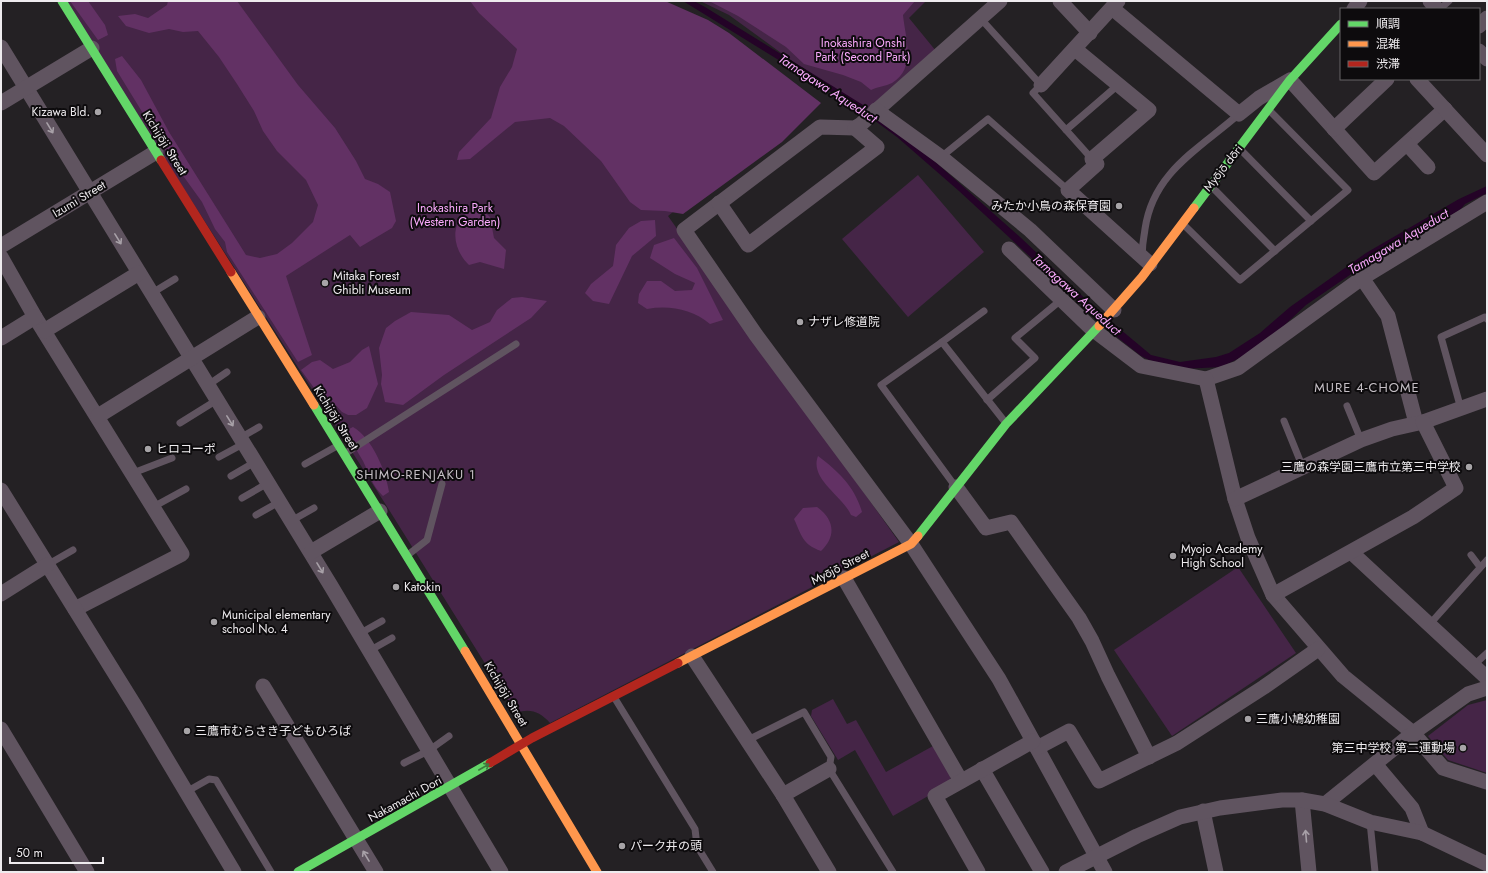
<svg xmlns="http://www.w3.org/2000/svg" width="1488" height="873" font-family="Jost,'Noto Sans JP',sans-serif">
	<rect width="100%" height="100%" fill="#242124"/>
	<!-- green -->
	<g fill="#452547">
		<path d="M64,1H620L800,111L668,216L899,542L550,723C540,712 530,708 516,713L386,505Z"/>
		<path d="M700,1H926L909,18L936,51L866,115L729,15Z"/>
		<path d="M918,175L984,252L908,317L842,239Z"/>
		<path d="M1238,567L1296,653L1172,736L1114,650Z"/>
		<path d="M833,699L847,724L856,720L886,772L933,746L950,774L951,783L893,816L855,750L838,760L811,716L812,710Z"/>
		<path d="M1487,700V773L1448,760L1428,736L1468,705Z"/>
	</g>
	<!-- forest -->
	<g fill="#623164">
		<path d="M70,1H88L105,25L108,35L98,40Z"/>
		<path d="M168,1H237L298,85L335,128L356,161L365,179L378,184L390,192L396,221L392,228L360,247L350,235L286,276L312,355L298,362L227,252L225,242L215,229L202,202L171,159L117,71L115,59L122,56L141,80L169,132L246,255L260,258L277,254L292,243L313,222L318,205L306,180L277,151L263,131L254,111L237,84L219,57L198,31L183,32L169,29L149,33L126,26L118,16L135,14L148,18L167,5Z"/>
		<path d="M470,1H665L708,20L729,33L821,103L782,142L683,214L665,211L641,210L630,202L601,161L564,126L550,118L515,122L470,159L457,160L459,152L491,118L500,87L512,67L517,49L479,13Z"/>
		<path d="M709,1H915L903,15C905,37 917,68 892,83C886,86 877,87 871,90L861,82L843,75L804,64L786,47L738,16Z"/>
		<path d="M480,208L490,217L494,238L506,250L504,269L480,262L469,265C456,253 449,230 463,216C467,212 475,210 480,208Z"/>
		<path d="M655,220L656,236L632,256L609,304L593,301L585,293L591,284L613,266L616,245L629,228L641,221Z"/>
		<path d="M674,238L697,268L723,320L710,324C692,309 669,305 647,309L638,303L639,294L647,281H661L675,291L692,290L695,283L675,274L650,258L654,245Z"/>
		<path d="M522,297L547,301L531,318L444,375L403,405L385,402L381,384L382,375L379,348L386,328L395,321L411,312L449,315L472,330L490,322L497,310L512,298Z"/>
		<path d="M369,346L378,384L367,408L356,415H348L342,412L331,400L317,392L301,370L312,362L320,360L333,369L350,362L362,350Z"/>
		<path d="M353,427C372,438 386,471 389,492L383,496C372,486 369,473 363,461C356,449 352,444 347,430Z"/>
		<path d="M818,456C838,471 855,487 862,512L856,517L851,515C843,496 809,479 818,456Z"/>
		<path d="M817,507C834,519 837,536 821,551C802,544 802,536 794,519L803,508Z"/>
	</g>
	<!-- water -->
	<path fill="#240327" d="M683,1H694L705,7L868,108L905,135L1020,237L1096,309L1151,355L1180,362L1216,357L1229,353L1260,333L1290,307L1366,253L1459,199L1487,186V193L1465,204L1460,210L1379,255L1306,305L1275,334L1248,354L1221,367L1182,369L1149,360L1141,356L1117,337L959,191L897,137L863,112Z"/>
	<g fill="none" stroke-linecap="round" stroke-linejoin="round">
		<!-- lane -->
		<g stroke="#605460" stroke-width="7">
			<path d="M1440,9L1449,1"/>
			<path d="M981,19L1041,85L1033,93L1092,159"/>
			<path d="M1066,130L1118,85"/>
			<path d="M1241,150L1311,221"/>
			<path d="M941,157L988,119L1068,190"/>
			<path d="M1212,187L1275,251"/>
			<path d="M1184,225L1240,280L1348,190L1269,110"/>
			<path d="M1143,257C1141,248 1144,238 1145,229C1153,172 1199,149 1239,114"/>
			<path d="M152,293L175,279"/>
			<path d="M942,342L984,311"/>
			<path d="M208,385L227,372"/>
			<path d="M987,400L1035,358L1015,338L1061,300"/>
			<path d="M1347,406L1361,440"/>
			<path d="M1461,409L1441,337L1485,317L1487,319"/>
			<path d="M1284,421L1303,468"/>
			<path d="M180,423L217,400"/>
			<path d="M240,438L259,427"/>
			<path d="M346,453L516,344"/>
			<path d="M219,457L243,444"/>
			<path d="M305,464L337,446"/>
			<path d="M133,473L172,458"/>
			<path d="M231,476L255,462"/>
			<path d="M955,486L881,385L942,342L1005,422"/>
			<path d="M242,498L268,483"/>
			<path d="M153,507L186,489"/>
			<path d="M256,515L279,502"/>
			<path d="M291,521L314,508"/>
			<path d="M409,554L427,540L442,484"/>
			<path d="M1471,555L1480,567"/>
			<path d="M47,565L73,550"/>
			<path d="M1429,625L1487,560"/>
			<path d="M359,634L382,621"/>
			<path d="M369,651L392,638"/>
			<path d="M1474,665L1487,653"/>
			<path d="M614,697L695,829L697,846L713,872"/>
			<path d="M748,740L804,712L831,757L829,769L893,872"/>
			<path d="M404,763L428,751L449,736"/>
			<path d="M186,792L209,779L216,780L271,872"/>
			<path d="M1370,822L1375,872"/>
		</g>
		<!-- street -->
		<g stroke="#605460" stroke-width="15">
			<path d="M1000,1L860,125L855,128L820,127L684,230L756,335L911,544L999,679L1105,872"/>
			<path d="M1060,1L1090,33"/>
			<path d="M1430,1L1437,9"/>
			<path d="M1112,8L1239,114L1259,98L1290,80L1374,173L1445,109"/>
			<path d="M1354,9L1360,1"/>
			<path d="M1479,26L1487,18"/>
			<path d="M1,47L331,586L501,872"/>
			<path d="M1075,49L1149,110L1092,159L1097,164L1068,190L1150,264"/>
			<path d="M1479,51L1487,59"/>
			<path d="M1417,79L1487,155"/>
			<path d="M1041,85L1118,1"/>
			<path d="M1,103L92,48"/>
			<path d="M876,110L941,157L1030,230L1114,310"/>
			<path d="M1334,129L1387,79"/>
			<path d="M1407,144L1428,167"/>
			<path d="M719,203L748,245L877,147L855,128"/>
			<path d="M1,246L156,152"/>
			<path d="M1009,249L1091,328L1141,366L1206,379L1238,368L1362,278L1487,202"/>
			<path d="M1,257L35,317L182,554L75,609"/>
			<path d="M1362,278L1388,316L1416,423"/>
			<path d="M44,331L139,273"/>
			<path d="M1,338L35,317"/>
			<path d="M1206,379L1235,499L1248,538L1273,595L1343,676L1413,733L1443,768L1487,782"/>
			<path d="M98,416L258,317"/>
			<path d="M956,487L986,528L1011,522L1079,618L1092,641L1108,676L1149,757"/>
			<path d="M1,490L135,706L234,872"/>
			<path d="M1235,499L1361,440L1392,429L1423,422L1487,399"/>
			<path d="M311,552L380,511"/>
			<path d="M1351,552L1487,678"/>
			<path d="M844,578L961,781"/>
			<path d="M1,594L47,565"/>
			<path d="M1273,595L1413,517L1456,488L1423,422"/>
			<path d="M692,656L783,795L829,872"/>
			<path d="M263,686L376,872"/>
			<path d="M1,729L87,872"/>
			<path d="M1037,748L1069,731L1099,781L1177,743L1264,687L1318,649"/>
			<path d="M1375,764L1412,808L1422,833"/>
			<path d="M982,769L1042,872"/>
			<path d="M783,795L829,769"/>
			<path d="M1302,800L1309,872"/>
			<path d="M1325,804L1413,733L1468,694L1487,688"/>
			<path d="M1203,811L1216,872"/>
			<path d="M978,872L935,796L1033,741"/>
			<path d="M1066,872L1137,836L1180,817L1220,808L1282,800H1302L1325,804L1370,822L1422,833L1487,864"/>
		</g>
		<!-- fast -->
		<g stroke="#63d668" stroke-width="9">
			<path d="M62,1L161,160"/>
			<path d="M1194,208L1290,80L1341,24"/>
			<path d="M314,405L465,651"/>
			<path d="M918,536L1006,424L1099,326"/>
			<path d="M298,872L490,763"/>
		</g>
		<!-- slow -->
		<g stroke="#ff974d" stroke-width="9">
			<path d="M231,272L314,405"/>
			<path d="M1099,326L1142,277L1194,208"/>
			<path d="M465,651L597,872"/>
			<path d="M678,663L911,544L918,536"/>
		</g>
		<!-- jam -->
		<g stroke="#b3261e" stroke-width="9">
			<path d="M161,160L231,272"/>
			<path d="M490,763L532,738L678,663"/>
		</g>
	</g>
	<!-- one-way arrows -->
	<defs><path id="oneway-shaft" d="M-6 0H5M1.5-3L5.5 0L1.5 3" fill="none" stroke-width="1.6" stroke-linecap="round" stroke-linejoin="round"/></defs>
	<g stroke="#a7a0a7">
		<use href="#oneway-shaft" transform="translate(50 128) rotate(59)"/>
		<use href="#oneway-shaft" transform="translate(118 239) rotate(58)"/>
		<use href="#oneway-shaft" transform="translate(230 421) rotate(58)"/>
		<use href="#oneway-shaft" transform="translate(320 568) rotate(59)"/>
		<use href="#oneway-shaft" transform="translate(1306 836) rotate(-95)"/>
		<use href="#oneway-shaft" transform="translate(366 856) rotate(-121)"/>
	</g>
	<use stroke="#3c7b3f" href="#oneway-shaft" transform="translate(484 767) rotate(-30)"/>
	<!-- markers -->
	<g fill="#a7a4a7" stroke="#0d0b0d" stroke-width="1.5">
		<circle cx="98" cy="112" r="4"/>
		<circle cx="1119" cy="206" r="4"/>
		<circle cx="325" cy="283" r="4"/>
		<circle cx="800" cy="322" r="4"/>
		<circle cx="148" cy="449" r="4"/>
		<circle cx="1469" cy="467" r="4"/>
		<circle cx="1173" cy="556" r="4"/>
		<circle cx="396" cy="587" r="4"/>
		<circle cx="214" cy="622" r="4"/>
		<circle cx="1248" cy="719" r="4"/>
		<circle cx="187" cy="731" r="4"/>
		<circle cx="1463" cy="748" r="4"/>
		<circle cx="622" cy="846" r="4"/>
	</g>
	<g text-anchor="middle" stroke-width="4" stroke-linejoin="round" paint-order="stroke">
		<!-- park labels -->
		<g font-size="12" fill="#fbaafd" stroke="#0d0b0d">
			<text x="863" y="47">Inokashira Onshi<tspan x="863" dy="14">Park (Second Park)</tspan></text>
			<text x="455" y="212">Inokashira Park<tspan x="455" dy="14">(Western Garden)</tspan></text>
		</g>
		<!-- poi labels -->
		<g font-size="12" fill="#eeebee" stroke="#0d0b0d" text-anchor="start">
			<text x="90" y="116" text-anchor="end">Kizawa Bld.</text>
			<text x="1111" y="210" text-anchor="end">みたか小鳥の森保育園</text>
			<text x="333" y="280">Mitaka Forest<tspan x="333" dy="14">Ghibli Museum</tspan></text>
			<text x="808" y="326">ナザレ修道院</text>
			<text x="156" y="453">ヒロコーポ</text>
			<text x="1461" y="471" text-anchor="end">三鷹の森学園三鷹市立第三中学校</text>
			<text x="1181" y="553">Myojo Academy<tspan x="1181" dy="14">High School</tspan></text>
			<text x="404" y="591">Katokin</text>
			<text x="222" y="619">Municipal elementary<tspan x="222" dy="14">school No. 4</tspan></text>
			<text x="1256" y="723">三鷹小鳩幼稚園</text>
			<text x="195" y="735">三鷹市むらさき子どもひろば</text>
			<text x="1455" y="752" text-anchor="end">第三中学校 第二運動場</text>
			<text x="630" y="850">パーク井の頭</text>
		</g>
		<!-- street labels -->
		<g font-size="12" fill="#eeebee" stroke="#0d0b0d">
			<text transform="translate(165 143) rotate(58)" y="4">Kichijōji Street</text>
			<text transform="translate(1223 168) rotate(-52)" y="4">Myōjō dōri</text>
			<text transform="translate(79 199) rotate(-31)" y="4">Izumi Street</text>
			<text transform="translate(336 418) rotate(58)" y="4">Kichijōji Street</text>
			<text transform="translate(840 567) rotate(-27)" y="4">Myōjō Street</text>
			<text transform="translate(506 694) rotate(59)" y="4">Kichijōji Street</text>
			<text transform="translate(405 799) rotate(-29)" y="4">Nakamachi Dori</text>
		</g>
		<!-- water labels -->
		<g font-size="13" font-style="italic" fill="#fbaafe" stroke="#0d0b0d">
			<text transform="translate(828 88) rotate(33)" y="5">Tamagawa Aqueduct</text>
			<text transform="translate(1398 241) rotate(-31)" y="5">Tamagawa Aqueduct</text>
			<text transform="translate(1077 294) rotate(42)" y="5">Tamagawa Aqueduct</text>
		</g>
		<!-- neighbourhood labels -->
		<g font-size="13" letter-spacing="1" fill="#c5bfc5" stroke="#0d0b0d">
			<text x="1367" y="392">MURE 4-CHOME</text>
			<text x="416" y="479">SHIMO-RENJAKU 1</text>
		</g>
	</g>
	<!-- border -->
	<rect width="1488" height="873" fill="none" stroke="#eeebee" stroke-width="4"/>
	<!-- legend -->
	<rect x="1340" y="8" width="140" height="72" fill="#0d0b0d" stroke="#676567"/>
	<rect x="1348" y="21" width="20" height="6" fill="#63d668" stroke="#676567"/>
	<text x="1376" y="28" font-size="12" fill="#eeebee">順調</text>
	<rect x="1348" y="41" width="20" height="6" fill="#ff974d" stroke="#676567"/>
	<text x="1376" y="48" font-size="12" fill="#eeebee">混雑</text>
	<rect x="1348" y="61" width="20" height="6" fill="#b3261e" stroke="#676567"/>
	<text x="1376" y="68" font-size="12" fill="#eeebee">渋滞</text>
	<!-- scale -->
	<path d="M10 857v6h93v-6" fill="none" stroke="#eeebee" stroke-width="2"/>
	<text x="16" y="857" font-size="12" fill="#eeebee" stroke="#0d0b0d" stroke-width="3" paint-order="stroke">50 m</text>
</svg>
